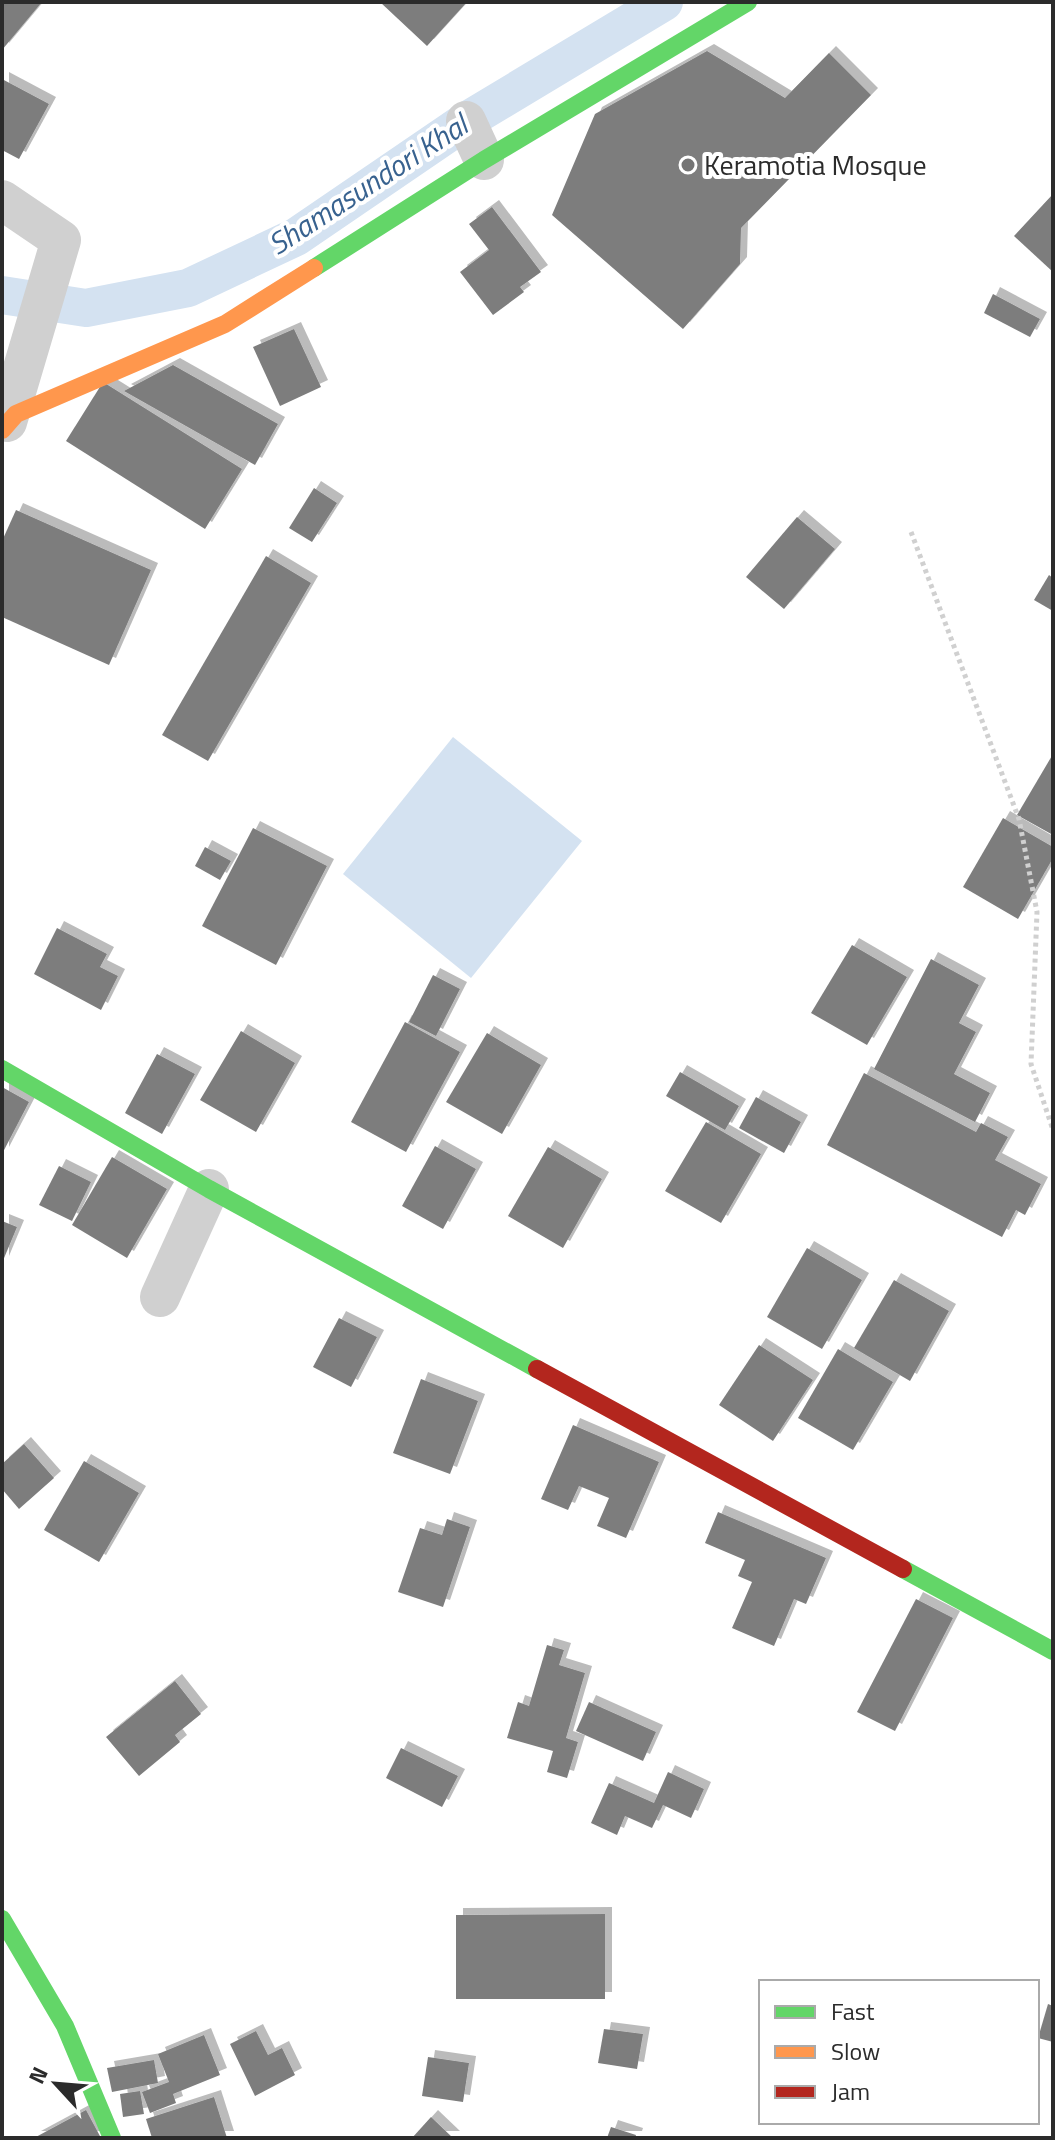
<svg xmlns="http://www.w3.org/2000/svg" width="1055" height="2140" font-family="'Titillium Web',sans-serif">
	<defs>
		<filter id="shadow"><feDropShadow dx="7" dy="-7" stdDeviation="0" flood-color="#0004"/></filter>
	</defs>
	<rect width="100%" height="100%" fill="#fff"/>
	<!-- water -->
	<path fill="#d4e2f1" d="M453,737L582,841L471,978L343,874Z"/>
	<g fill="none" stroke-linecap="round" stroke-linejoin="round">
		<!-- canal -->
		<path stroke="#d4e2f1" stroke-width="38" d="M2,295L86,308L188,288L296,237L466,121L664,2"/>
	</g>
	<!-- building -->
	<g fill="#7d7d7d" filter="url(#shadow)">
		<path d="M2,2H42L2,50Z"/>
		<path d="M380,2H467L427,46Z"/>
		<path d="M707,51L785,98L829,53L871,95L741,228L740,264L683,329L552,215L595,114Z"/>
		<path d="M2,79L49,104L19,159L2,150Z"/>
		<path d="M1053,194V272L1014,236Z"/>
		<path d="M492,207L541,272L520,287L524,292L493,315L460,272L489,250L469,224Z"/>
		<path d="M993,294L1040,319L1030,337L984,313Z"/>
		<path d="M294,329L321,387L280,406L253,347Z"/>
		<path d="M173,365L278,424L255,465L124,391Z"/>
		<path d="M103,382L242,469L205,529L66,441Z"/>
		<path d="M314,488L337,503L312,542L289,528Z"/>
		<path d="M16,510L151,570L109,665L2,617V541Z"/>
		<path d="M797,517L835,549L784,609L746,577Z"/>
		<path d="M266,556L311,583L208,761L162,735Z"/>
		<path d="M1049,575L1053,578V611L1034,600Z"/>
		<path d="M1053,754V835L1017,815Z"/>
		<path d="M1003,818L1053,847V858L1018,919L963,887Z"/>
		<path d="M253,828L327,866L276,965L202,926Z"/>
		<path d="M205,847L231,861L220,880L195,866Z"/>
		<path d="M57,928L107,954L100,967L118,976L101,1010L34,974Z"/>
		<path d="M852,945L907,977L867,1045L811,1013Z"/>
		<path d="M931,959L979,985L959,1023L976,1032L954,1074L990,1093L975,1122L874,1069Z"/>
		<path d="M433,975L460,989L436,1036L409,1022Z"/>
		<path d="M405,1022L460,1052L406,1152L351,1122Z"/>
		<path d="M241,1031L295,1063L256,1132L200,1100Z"/>
		<path d="M487,1033L541,1065L502,1134L446,1102Z"/>
		<path d="M157,1054L195,1074L162,1134L125,1113Z"/>
		<path d="M680,1072L739,1106L725,1130L666,1096Z"/>
		<path d="M864,1073L976,1132L981,1123L1008,1137L995,1160L1041,1184L1025,1215L1016,1210L1002,1237L827,1145Z"/>
		<path d="M2,1087L29,1102L2,1154Z"/>
		<path d="M756,1097L801,1122L784,1153L739,1128Z"/>
		<path d="M706,1122L761,1154L721,1223L665,1191Z"/>
		<path d="M435,1146L476,1169L443,1229L402,1206Z"/>
		<path d="M548,1147L602,1179L563,1248L508,1216Z"/>
		<path d="M112,1157L167,1189L127,1258L72,1225Z"/>
		<path d="M59,1166L91,1182L72,1221L39,1205Z"/>
		<path d="M2,1221L17,1227L2,1263Z"/>
		<path d="M807,1248L862,1280L822,1349L767,1317Z"/>
		<path d="M894,1280L949,1311L910,1381L854,1348Z"/>
		<path d="M339,1318L377,1337L351,1387L313,1367Z"/>
		<path d="M759,1345L813,1380L773,1441L719,1405Z"/>
		<path d="M838,1349L893,1382L853,1450L798,1418Z"/>
		<path d="M421,1379L478,1401L450,1474L393,1453Z"/>
		<path d="M573,1425L659,1462L626,1538L597,1526L609,1498L579,1486L568,1510L541,1499Z"/>
		<path d="M24,1444L54,1478L19,1509L2,1489V1464Z"/>
		<path d="M84,1461L139,1493L99,1562L44,1530Z"/>
		<path d="M718,1512L826,1558L806,1604L794,1599L774,1646L732,1628L752,1582L738,1576L745,1560L705,1543Z"/>
		<path d="M447,1519L470,1527L443,1607L398,1592L420,1528L442,1535Z"/>
		<path d="M916,1599L953,1618L895,1731L857,1712Z"/>
		<path d="M547,1645L564,1650L559,1665L585,1673L566,1738L578,1742L567,1778L547,1772L553,1751L507,1738L518,1702L529,1706Z"/>
		<path d="M175,1681L201,1714L175,1735L180,1742L139,1776L106,1737Z"/>
		<path d="M589,1702L656,1732L643,1761L576,1731Z"/>
		<path d="M401,1748L458,1776L442,1807L386,1778Z"/>
		<path d="M668,1772L704,1789L691,1818L663,1805L652,1828L625,1816L617,1835L591,1823L609,1783L654,1803Z"/>
		<path d="M605,1914V1999H456V1915Z"/>
		<path d="M1048,2004L1053,2006V2042L1038,2038Z"/>
		<path d="M604,2029L643,2034L637,2069L598,2063Z"/>
		<path d="M256,2031L268,2055L282,2048L295,2075L255,2096L230,2044Z"/>
		<path d="M204,2035L220,2075L173,2094L176,2103L150,2113L142,2092L169,2082L158,2054Z"/>
		<path d="M428,2057L469,2063L463,2102L422,2096Z"/>
		<path d="M154,2060L158,2083L112,2092L107,2068Z"/>
		<path d="M140,2091L144,2114L123,2117L120,2094Z"/>
		<path d="M214,2097L227,2138H152L146,2119Z"/>
		<path d="M86,2110L101,2138H34Z"/>
		<path d="M431,2117L453,2138H412Z"/>
		<path d="M611,2127L636,2135L635,2138H607Z"/>
	</g>
	<g fill="none" stroke-linecap="round" stroke-linejoin="round">
		<!-- path -->
		<path stroke="#d0d0d0" stroke-width="5" stroke-dasharray="4 4" stroke-linecap="butt" d="M911,532L1019,819L1037,912L1031,1064L1053,1130"/>
		<!-- street -->
		<g stroke="#d0d0d0" stroke-width="40">
			<path d="M466,121L484,160"/>
			<path d="M2,200L61,240L7,422"/>
			<path d="M160,1297L209,1189"/>
		</g>
		<!-- fast -->
		<g stroke="#63d668" stroke-width="18">
			<path d="M314,268L484,160L748,2"/>
			<path d="M2,1069L209,1189L537,1369"/>
			<path d="M903,1569L1053,1651"/>
			<path d="M2,1919L65,2026L112,2138"/>
		</g>
		<!-- slow -->
		<path stroke="#ff974d" stroke-width="18" d="M2,430L16,414L225,324L314,268"/>
		<!-- jam -->
		<path stroke="#b3261e" stroke-width="18" d="M537,1369L903,1569"/>
	</g>
	<!-- markers -->
	<circle fill="#757575" stroke="#fff" stroke-width="3" cx="688" cy="165" r="8"/>
	<g text-anchor="middle" stroke-width="8" stroke-linejoin="round" paint-order="stroke">
		<!-- poi labels -->
		<g font-size="28" fill="#2b2b2b" stroke="#fff" text-anchor="start">
			<text x="704" y="175">Keramotia Mosque</text>
		</g>
		<!-- water labels -->
		<g font-size="30" font-style="italic" fill="#38628f" stroke="#fff">
			<text transform="translate(368 185) rotate(-33)" y="10">Shamasundori Khal</text>
		</g>
	</g>
	<!-- border -->
	<rect width="1055" height="2140" fill="none" stroke="#2b2b2b" stroke-width="8"/>
	<!-- legend -->
	<rect x="759" y="1980" width="280" height="144" fill="#ffffff" stroke="#aaaaaa" stroke-width="2"/>
	<rect x="775" y="2006" width="40" height="12" fill="#63d668" stroke="#aaaaaa" stroke-width="2"/>
	<text x="831" y="2020" font-size="24" fill="#2b2b2b">Fast</text>
	<rect x="775" y="2046" width="40" height="12" fill="#ff974d" stroke="#aaaaaa" stroke-width="2"/>
	<text x="831" y="2060" font-size="24" fill="#2b2b2b">Slow</text>
	<rect x="775" y="2086" width="40" height="12" fill="#b3261e" stroke="#aaaaaa" stroke-width="2"/>
	<text x="831" y="2100" font-size="24" fill="#2b2b2b">Jam</text>
	<!-- north arrow -->
	<g transform="translate(56 2084) rotate(296)" stroke="#ffffff" stroke-width="6" paint-order="stroke">
	<path d="M0-6L14 30L0 20L-14 30Z" fill="#2b2b2b"/>
	<text y="-12" font-size="22" font-weight="bold" text-anchor="middle" fill="#2b2b2b">N</text>
	</g>
</svg>
